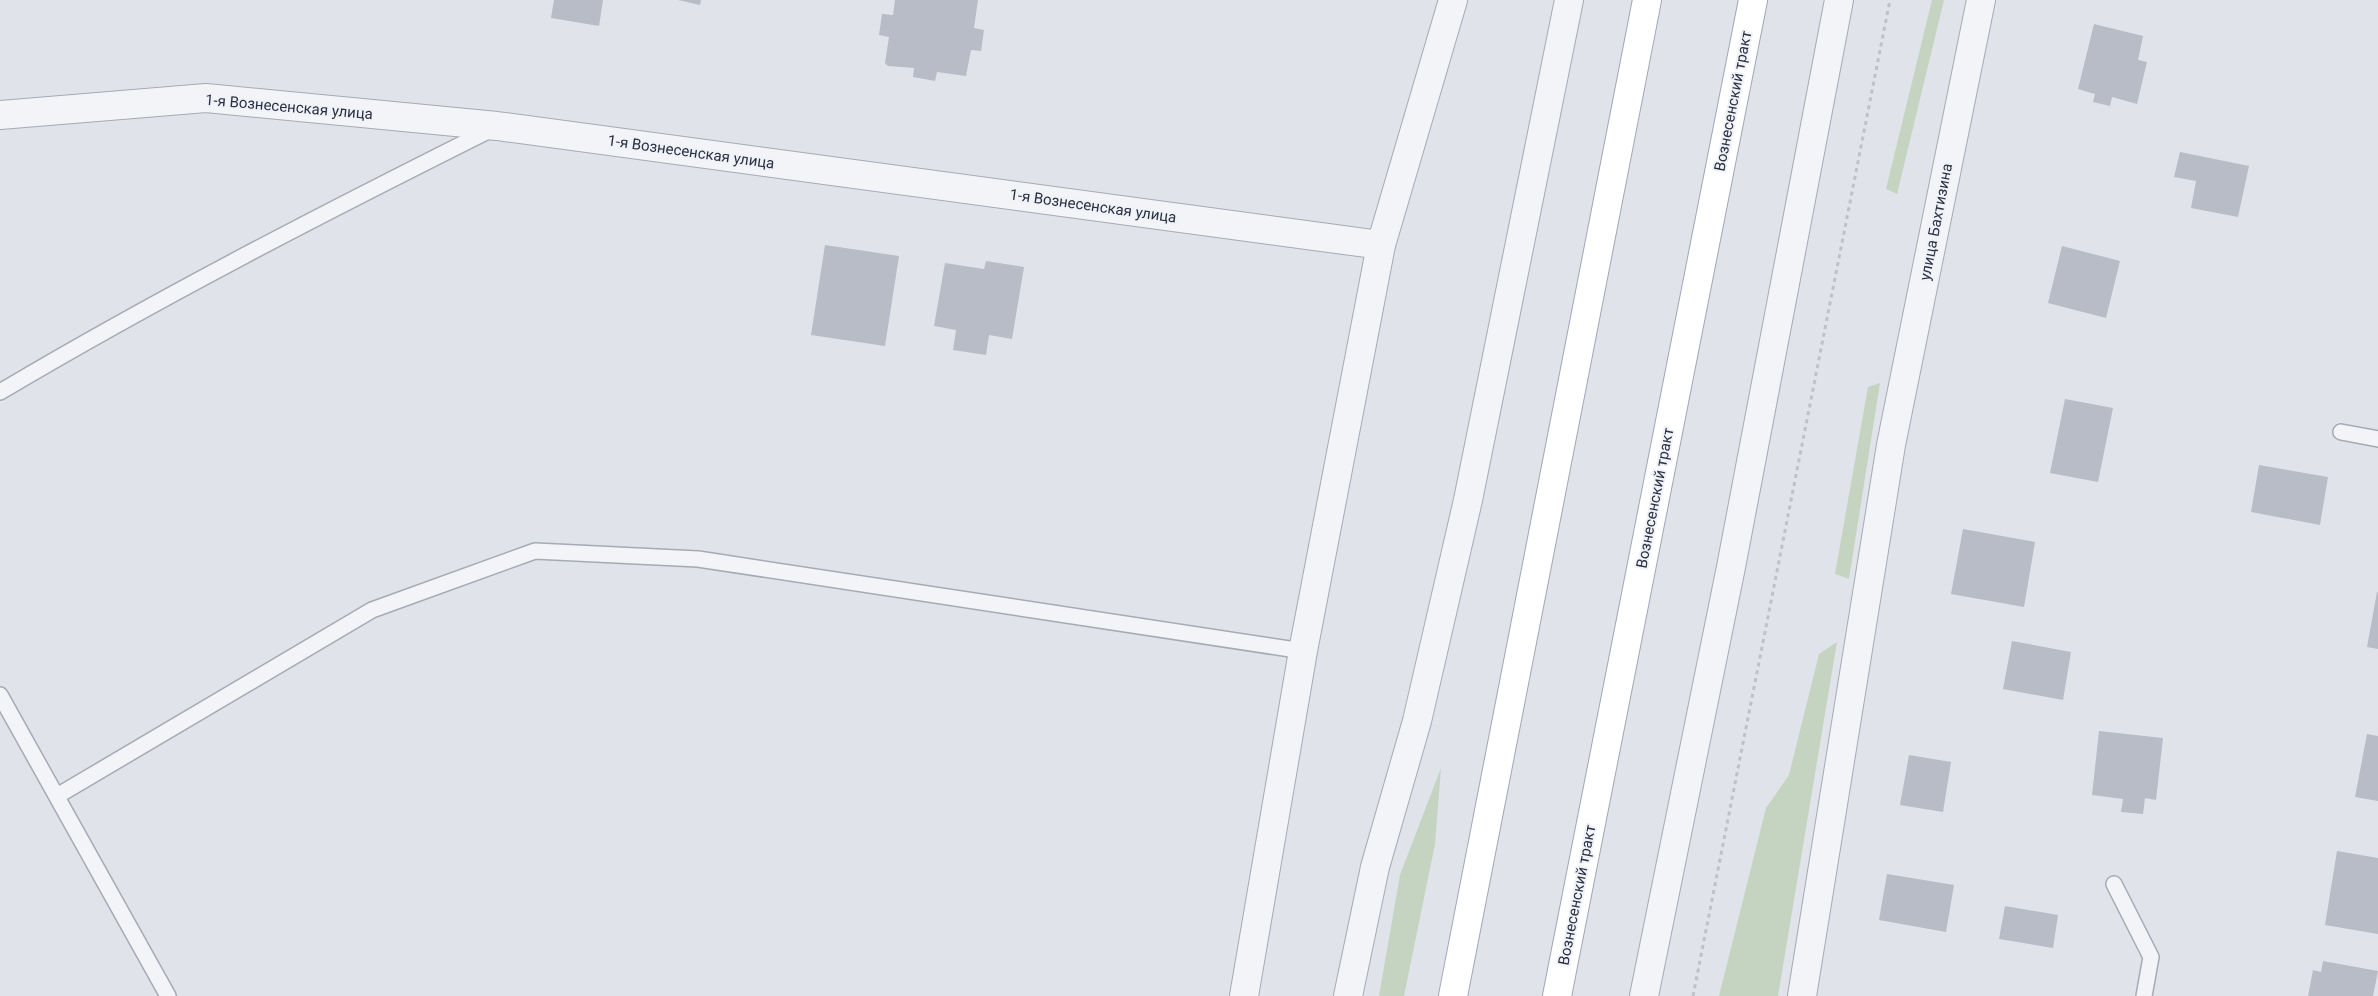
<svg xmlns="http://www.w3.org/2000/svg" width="2378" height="996" font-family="Roboto,sans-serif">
	<rect width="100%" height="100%" fill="#e0e3ea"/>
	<!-- green -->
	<g fill="#c4d4c0">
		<path d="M1932,0H1944L1897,194L1886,189Z"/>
		<path d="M1880,383L1849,579L1835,574L1868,387Z"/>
		<path d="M1837,642L1778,996H1719L1766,808L1789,775L1819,654Z"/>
		<path d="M1441,768L1435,844L1404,996H1379L1400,875Z"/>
	</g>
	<!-- building -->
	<g fill="#b7bcc7">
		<path d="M554,0H603L599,26L551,18Z"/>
		<path d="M678,0H701L700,5Z"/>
		<path d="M895,0H978L974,28L984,30L981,51L971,50L966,76L937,72L935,81L913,77L914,68L888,66L885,63L889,37L879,35L882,14L893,15Z"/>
		<path d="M2094,24L2143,36L2138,60L2147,62L2137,104L2112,97L2110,106L2093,102L2095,94L2078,89Z"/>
		<path d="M2180,152L2249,166L2238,217L2191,208L2196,181L2174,177Z"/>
		<path d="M825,245L899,256L885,346L811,335Z"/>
		<path d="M2062,246L2120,261L2106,318L2048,303Z"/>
		<path d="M986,261L1024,267L1012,339L989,335L986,355L953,350L956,330L934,326L945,263L984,269Z"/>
		<path d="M2065,399L2113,408L2098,482L2050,473Z"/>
		<path d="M2259,465L2328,477L2320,525L2251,512Z"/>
		<path d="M1963,529L2035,542L2024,607L1951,594Z"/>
		<path d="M2377,592H2378V649L2367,647Z"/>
		<path d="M2012,641L2071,652L2063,700L2003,689Z"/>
		<path d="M2099,731L2163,738L2156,800L2145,798L2143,814L2121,812L2123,799L2092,795Z"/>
		<path d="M2367,734L2378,736V801L2355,797Z"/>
		<path d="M1909,755L1951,762L1943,812L1900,805Z"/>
		<path d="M2337,851L2378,858V934L2325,925Z"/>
		<path d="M1887,874L1954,885L1946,932L1879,920Z"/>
		<path d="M2005,906L2058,915L2053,948L1999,939Z"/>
		<path d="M2323,961L2378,971L2373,996H2308L2313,970L2321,972Z"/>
	</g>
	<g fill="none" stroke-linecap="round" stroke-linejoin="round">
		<defs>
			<g id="lane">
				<path d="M0,392C160,297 326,212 492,129"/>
				<path d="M2341,432L2378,439"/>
				<path d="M0,695L168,996"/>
				<path d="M57,796L372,610L535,551L698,559L1303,651"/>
				<path d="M2114,884L2151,957L2144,996"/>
			</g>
			<g id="street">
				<path d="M0,115L206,98L497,126L1381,245"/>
				<path d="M1244,996L1303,651L1381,245L1453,0"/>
				<path d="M1348,996L1375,867L1417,721L1468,500L1569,0"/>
				<path d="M1644,996L1731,567L1839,0"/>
				<path d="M1802,996L1891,445L1981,0"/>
			</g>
			<g id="primary">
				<path d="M1453,996L1647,0"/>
				<path d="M1557,996L1753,0"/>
			</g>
		</defs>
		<!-- lane casing -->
		<use href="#lane" stroke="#a5aab4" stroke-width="18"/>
		<!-- street casing -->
		<use href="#street" stroke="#a5aab4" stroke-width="30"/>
		<!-- primary casing -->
		<use href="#primary" stroke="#9fa7b6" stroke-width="30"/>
		<!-- path -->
		<path stroke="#bec1c9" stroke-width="3" stroke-dasharray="4 4" stroke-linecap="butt" d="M1693,996L1890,0"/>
		<!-- lane -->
		<use href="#lane" stroke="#f3f4f8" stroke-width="15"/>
		<!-- street -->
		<use href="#street" stroke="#f3f4f8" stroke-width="28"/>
		<!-- primary -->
		<use href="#primary" stroke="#fff" stroke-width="28"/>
	</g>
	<g text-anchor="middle" stroke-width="4" stroke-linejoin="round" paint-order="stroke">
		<!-- street labels -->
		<g font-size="15" fill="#283042" stroke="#f0f2f7">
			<text transform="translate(1733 101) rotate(-79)" y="5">Вознесенский тракт</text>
			<text transform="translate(289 107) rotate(5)" y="5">1-я Вознесенская улица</text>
			<text transform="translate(691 152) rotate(8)" y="5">1-я Вознесенская улица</text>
			<text transform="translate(1093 206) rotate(8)" y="5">1-я Вознесенская улица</text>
			<text transform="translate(1936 222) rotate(-79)" y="5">улица Бахтизина</text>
			<text transform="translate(1655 498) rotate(-79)" y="5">Вознесенский тракт</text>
			<text transform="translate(1577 895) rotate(-79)" y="5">Вознесенский тракт</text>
		</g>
	</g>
</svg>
